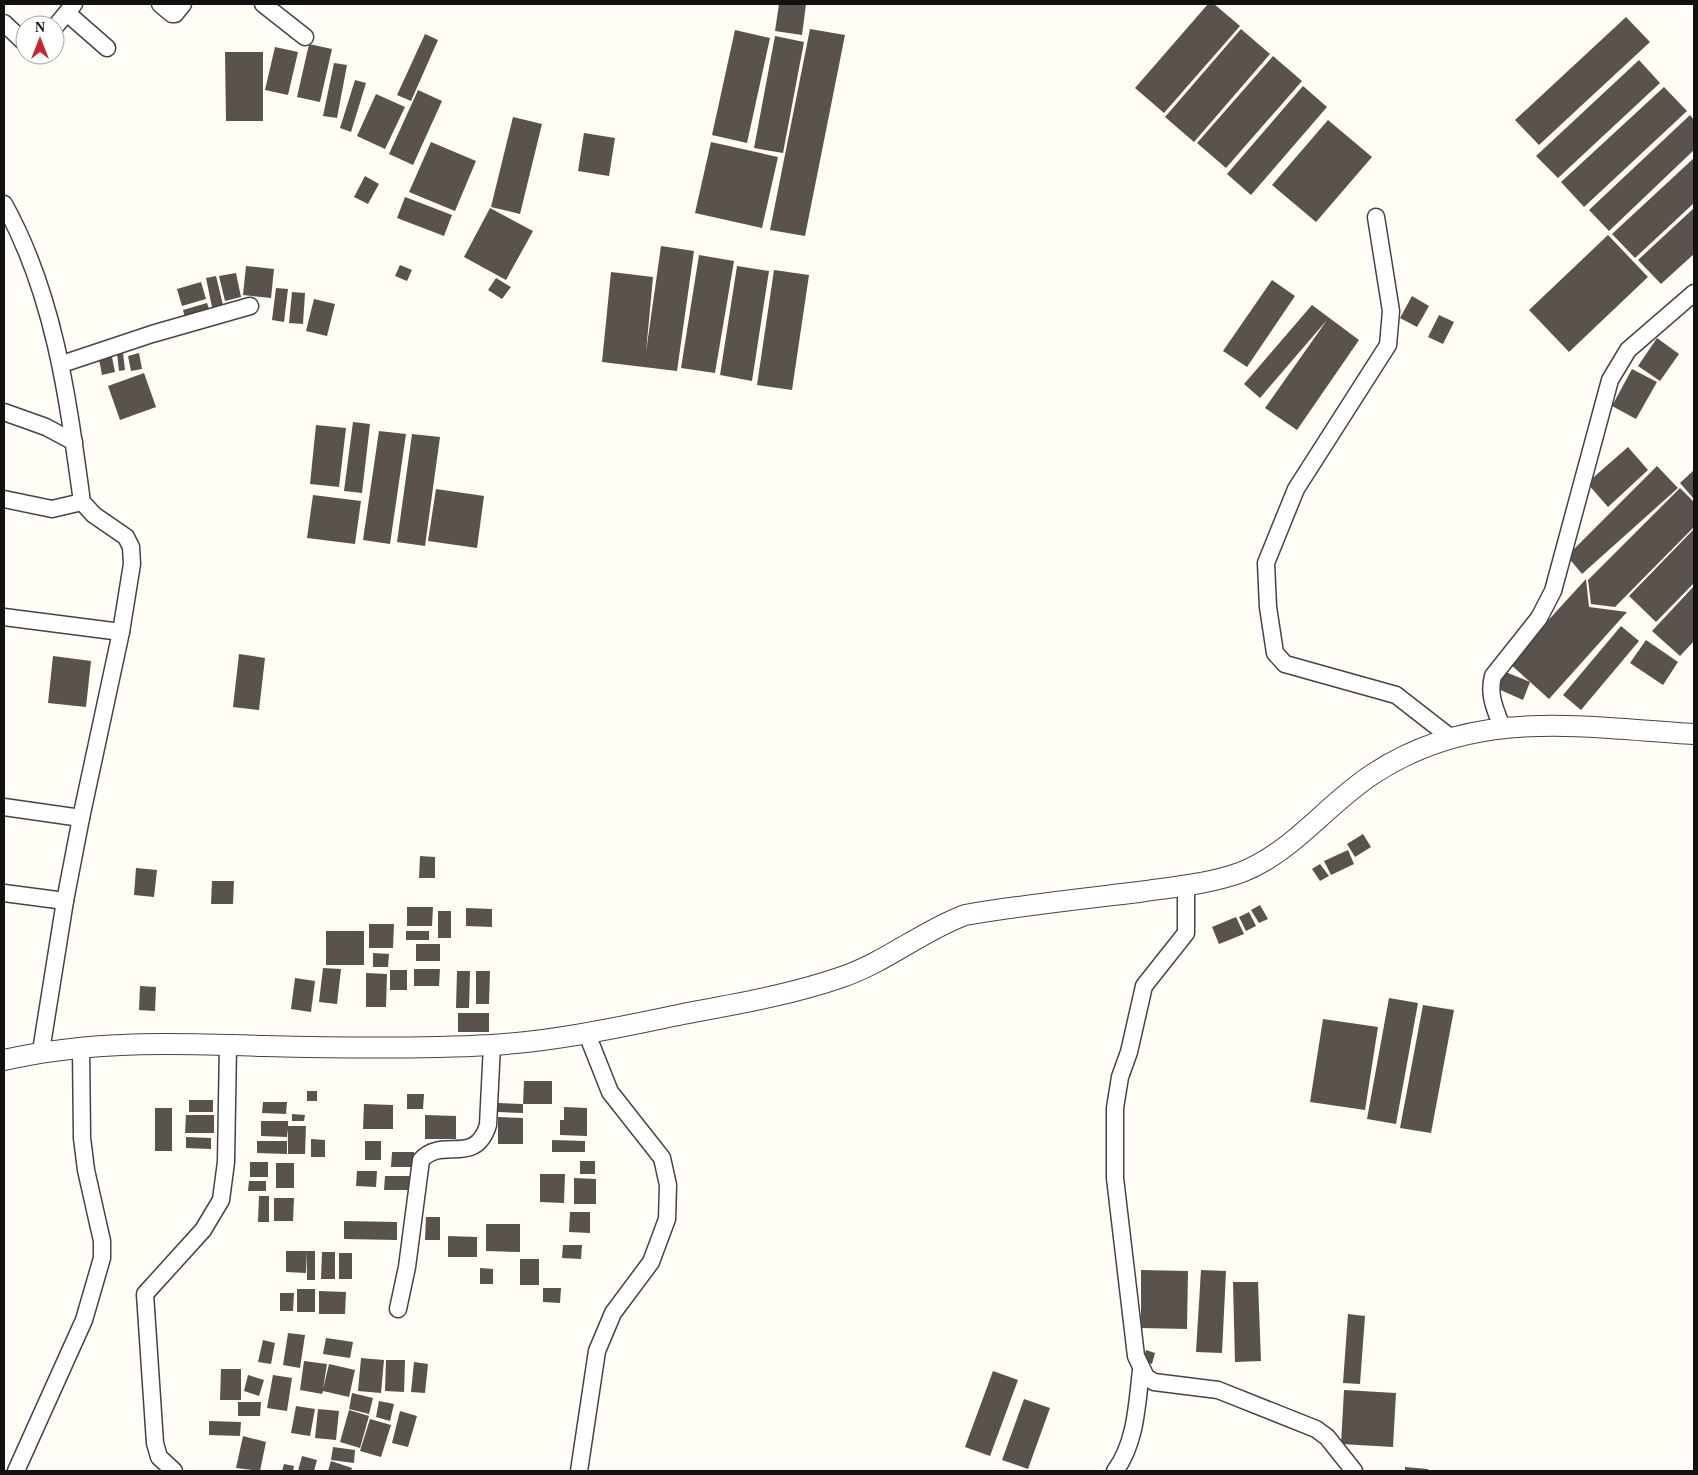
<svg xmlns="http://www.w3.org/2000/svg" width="1698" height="1475" font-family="Georgia,serif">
	<rect width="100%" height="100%" fill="#fffdf5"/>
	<!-- building -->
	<g fill="#5a524d">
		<path d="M779,4H806L802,35L775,31Z"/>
		<path d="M1208,4H1214L1240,26L1164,113L1135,88Z"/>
		<path d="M1626,17L1650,42L1539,145L1515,120Z"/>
		<path d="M810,29L845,35L805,236L770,230Z"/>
		<path d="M1241,29L1270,54L1194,142L1165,117Z"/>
		<path d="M735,30L770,38L747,143L712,135Z"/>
		<path d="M425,34L438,40L411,101L397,95Z"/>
		<path d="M775,36L804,42L783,153L754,148Z"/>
		<path d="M309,44L332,49L320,102L297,97Z"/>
		<path d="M275,47L298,52L288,95L265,90Z"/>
		<path d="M225,52H263V121H226Z"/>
		<path d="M1273,56L1302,81L1226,168L1197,143Z"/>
		<path d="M1639,60L1660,83L1558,178L1536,156Z"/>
		<path d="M334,63L347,65L337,118L323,116Z"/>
		<path d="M355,80L366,83L351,132L340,128Z"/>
		<path d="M1303,86L1327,107L1251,195L1227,174Z"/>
		<path d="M1664,87L1687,111L1584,207L1561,182Z"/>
		<path d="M418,90L442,101L413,165L389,154Z"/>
		<path d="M376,94L405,107L385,149L357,136Z"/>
		<path d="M1690,115L1694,120V150L1609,231L1589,210Z"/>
		<path d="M513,117L542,124L520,214L491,207Z"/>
		<path d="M1328,120L1372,157L1316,222L1272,185Z"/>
		<path d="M584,133L615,138L609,176L578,171Z"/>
		<path d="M431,142L476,161L455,211L409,192Z"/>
		<path d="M711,142L778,157L762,228L695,213Z"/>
		<path d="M1694,158V203L1635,258L1612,234Z"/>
		<path d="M365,176L379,184L368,204L354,197Z"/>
		<path d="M405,197L452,215L444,236L397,218Z"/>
		<path d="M490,208L533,231L506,280L464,257Z"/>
		<path d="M1694,208V254L1661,284L1638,260Z"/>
		<path d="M1608,235L1648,277L1569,352L1529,310Z"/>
		<path d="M661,246L694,251L677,371L602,362L611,272L653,277L646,352Z"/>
		<path d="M699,255L734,261L715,373L681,368Z"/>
		<path d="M400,265L412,270L407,281L395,276Z"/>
		<path d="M246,266L274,269L271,298L243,295Z"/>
		<path d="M737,266L769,271L752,381L720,375Z"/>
		<path d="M774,270L809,275L792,390L757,385Z"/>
		<path d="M236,273L241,297L225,301L219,276Z"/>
		<path d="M216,276L223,305L212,307L206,278Z"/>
		<path d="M496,278L511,287L502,299L488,290Z"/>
		<path d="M1272,280L1295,296L1247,367L1223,351Z"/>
		<path d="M201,282L206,299L182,306L177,289Z"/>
		<path d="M276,288L288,289L284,322L272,320Z"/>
		<path d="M292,292L305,293L303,324L289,323Z"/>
		<path d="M1412,296L1429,306L1417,327L1400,318Z"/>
		<path d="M314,299L335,304L327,336L306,331Z"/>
		<path d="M207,303L211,314L186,322L183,310Z"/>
		<path d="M1312,305L1359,340L1297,430L1265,408L1327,320L1260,398L1244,384Z"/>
		<path d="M1439,315L1454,322L1443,344L1428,337Z"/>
		<path d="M1657,338L1679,354L1660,381L1638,366Z"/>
		<path d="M111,352L115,372L102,375L98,354Z"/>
		<path d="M117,353H123L125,370L119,371Z"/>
		<path d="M139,353L142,369L131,371L128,356Z"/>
		<path d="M1632,369L1657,382L1636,419L1612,406Z"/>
		<path d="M144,373L156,407L120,420L108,386Z"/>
		<path d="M353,422L370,424L362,493L344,491Z"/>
		<path d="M316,425L346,428L339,487L310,484Z"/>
		<path d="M379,431L406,434L390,544L363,540Z"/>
		<path d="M412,434L440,437L425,546L397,542Z"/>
		<path d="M1628,447L1648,470L1608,507L1587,483Z"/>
		<path d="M1657,466L1678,488L1582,574L1567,556Z"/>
		<path d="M1694,470V499L1680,483Z"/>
		<path d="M1680,488L1694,502V527L1615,607L1591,604L1588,580Z"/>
		<path d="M436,489L484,496L477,548L428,541Z"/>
		<path d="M313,495L361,501L355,544L307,538Z"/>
		<path d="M1694,529V583L1656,622L1629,596Z"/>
		<path d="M1586,579L1589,607L1627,612L1549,699L1509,663Z"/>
		<path d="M1694,586V641L1680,656L1652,631Z"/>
		<path d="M1621,626L1639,641L1581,710L1563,695Z"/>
		<path d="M1646,640L1678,662L1663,685L1630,663Z"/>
		<path d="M239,654L265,658L259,710L233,707Z"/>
		<path d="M53,656L91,661L86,707L48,703Z"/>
		<path d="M1503,671L1530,682L1523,700L1496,688Z"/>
		<path d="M1363,834L1371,847L1355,857L1347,844Z"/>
		<path d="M1348,850L1354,864L1331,875L1324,861Z"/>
		<path d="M420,856L435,857V878H419Z"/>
		<path d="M1320,864L1329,876L1320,881L1312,869Z"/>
		<path d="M136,868L157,870L154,897L134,895Z"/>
		<path d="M212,881H234L233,904H211Z"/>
		<path d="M1260,905L1268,919L1259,923L1251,910Z"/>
		<path d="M407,907H433L432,926H407Z"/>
		<path d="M466,908L492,909V927L466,926Z"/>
		<rect x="438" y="911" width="13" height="27"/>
		<path d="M1249,912L1256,926L1246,931L1239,917Z"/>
		<path d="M1236,917L1244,934L1219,944L1212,927Z"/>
		<path d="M369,924H394L393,948H369Z"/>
		<rect x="326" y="931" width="38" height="34"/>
		<rect x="406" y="931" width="23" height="9"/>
		<rect x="416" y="944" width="24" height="17"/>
		<path d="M373,953L389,954L388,967H373Z"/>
		<path d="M323,968L341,969L337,1004L319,1002Z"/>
		<path d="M414,969H440L439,986H414Z"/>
		<rect x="390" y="970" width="17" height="20"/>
		<path d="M457,971H470L469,1008H456Z"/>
		<path d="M476,971H490L489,1004H476Z"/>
		<path d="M366,973L387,974L386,1007H366Z"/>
		<path d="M295,978L315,981L311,1012L291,1009Z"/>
		<path d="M140,986L156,987L155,1011L139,1010Z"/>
		<path d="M1389,998L1418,1003L1396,1124L1367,1119Z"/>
		<path d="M1423,1005L1454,1010L1431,1133L1400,1128Z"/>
		<rect x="458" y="1013" width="31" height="19"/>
		<path d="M1323,1019L1378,1027L1365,1110L1310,1102Z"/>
		<path d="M524,1081H552V1104H523Z"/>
		<rect x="307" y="1091" width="10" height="10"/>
		<path d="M407,1094H424L423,1109H407Z"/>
		<rect x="189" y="1100" width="24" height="12"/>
		<path d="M263,1102H287L286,1114L262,1113Z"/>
		<path d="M498,1103L523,1104V1113L498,1112Z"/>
		<path d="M364,1104L393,1105V1129H363Z"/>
		<path d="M564,1107L587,1108V1136L560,1135V1120H564Z"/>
		<rect x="155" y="1108" width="17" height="43"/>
		<path d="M292,1114L305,1115L304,1121H292Z"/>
		<path d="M186,1115H214V1133H185Z"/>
		<path d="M425,1115L456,1116V1139H425Z"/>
		<path d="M498,1117L523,1118V1144H498Z"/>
		<path d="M261,1121H288V1126H306L305,1154H288V1129L287,1137L261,1136Z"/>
		<path d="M186,1137L211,1138V1149L186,1148Z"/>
		<path d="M311,1139L325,1140V1157H311Z"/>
		<path d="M552,1140L585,1141V1152H552Z"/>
		<path d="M257,1141H287V1154L257,1153Z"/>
		<rect x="365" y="1141" width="16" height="19"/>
		<path d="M392,1152H414V1167H391Z"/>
		<rect x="580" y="1161" width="15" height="13"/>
		<rect x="250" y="1162" width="18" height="15"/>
		<rect x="276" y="1163" width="18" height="25"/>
		<path d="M357,1171H377L376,1187L356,1186Z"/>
		<path d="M540,1174H565L564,1203L540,1202Z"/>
		<path d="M385,1176H410L409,1190H384Z"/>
		<path d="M574,1178L596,1179V1204H574Z"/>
		<path d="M249,1181H266V1191H248Z"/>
		<path d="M259,1196H269V1222H258Z"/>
		<path d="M274,1198H294L293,1221H274Z"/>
		<path d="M570,1212H590V1233L569,1232Z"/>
		<path d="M426,1217H440V1240H425Z"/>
		<path d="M344,1221L397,1222V1240L344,1239Z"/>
		<path d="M486,1224H520V1252L486,1251Z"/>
		<path d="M448,1236L477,1237V1257H448Z"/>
		<path d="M563,1245H582L581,1259L562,1258Z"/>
		<path d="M286,1251H307L306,1273L286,1272Z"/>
		<rect x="307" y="1251" width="8" height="29"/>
		<path d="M322,1252H335V1279H321Z"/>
		<rect x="339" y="1253" width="13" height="26"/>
		<rect x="520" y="1259" width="19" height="26"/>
		<path d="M480,1268L493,1269V1284H480Z"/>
		<path d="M1141,1270L1188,1271L1187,1329L1141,1328Z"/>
		<path d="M1201,1270L1226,1271L1222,1353L1196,1352Z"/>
		<path d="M1233,1282H1258L1261,1361L1235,1362Z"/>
		<path d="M543,1288H561L560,1303L543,1302Z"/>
		<rect x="297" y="1289" width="18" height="23"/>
		<path d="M319,1291L346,1292L345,1314H319Z"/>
		<path d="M280,1293H294L293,1311H280Z"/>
		<path d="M1348,1314L1365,1316L1360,1384L1343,1383Z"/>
		<path d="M288,1333L305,1335L300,1368L283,1365Z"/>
		<path d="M326,1338L353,1342L350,1358L323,1354Z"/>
		<path d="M263,1340L275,1343L271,1364L258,1362Z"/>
		<path d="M1146,1350L1155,1353L1152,1364L1143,1361Z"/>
		<path d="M361,1358L384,1360L381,1393L358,1391Z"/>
		<path d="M386,1360H405L404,1392L385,1391Z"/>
		<path d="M304,1361L327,1364L323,1389L329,1364L355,1370L349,1397L323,1391L322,1394L300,1390Z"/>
		<path d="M414,1362L428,1364L425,1393L411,1392Z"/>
		<path d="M221,1369H241V1400H220Z"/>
		<path d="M993,1371L1018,1380L990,1456L965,1447Z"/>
		<path d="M248,1375L264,1380L259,1396L244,1391Z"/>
		<path d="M273,1375L292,1378L287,1411L267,1408Z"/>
		<path d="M1344,1390L1396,1393L1393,1447L1341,1444Z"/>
		<path d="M352,1393L373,1398L369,1414L349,1409Z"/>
		<path d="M1024,1399L1050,1408L1028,1469L1002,1460Z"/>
		<path d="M379,1401L394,1404L390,1421L376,1417Z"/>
		<path d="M238,1402H261L260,1416H238Z"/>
		<path d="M296,1406L315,1409L310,1436L291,1433Z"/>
		<path d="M318,1409L339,1411L336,1440L315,1438Z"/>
		<path d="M349,1410L369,1416L360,1448L340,1442Z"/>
		<path d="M400,1411L417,1416L408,1447L392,1443Z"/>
		<path d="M370,1419L391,1425L381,1457L360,1451Z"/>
		<path d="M209,1421L241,1422L240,1436L209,1435Z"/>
		<path d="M243,1436L266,1442L260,1471L236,1468Z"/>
		<path d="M333,1447L355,1450L354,1463L331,1460Z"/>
		<path d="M302,1456L317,1460L314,1471H298Z"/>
		<path d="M331,1461L352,1468L351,1471H328Z"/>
		<path d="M284,1464L294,1466L293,1471H282Z"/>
		<path d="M1405,1467L1428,1469V1471H1405Z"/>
	</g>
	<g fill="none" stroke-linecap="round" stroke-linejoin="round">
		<defs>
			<g id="minor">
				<path d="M160,4L172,14H175L183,4"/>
				<path d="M263,4L305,37"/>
				<path d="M67,13L107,48"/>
				<path d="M4,23L25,43"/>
				<path d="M55,27L74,4"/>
				<path d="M4,204C55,296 68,400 82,502L94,515L126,537L131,547L132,564L121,632L81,818L65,901L41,1051"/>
				<path d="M1376,217L1391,311L1388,345L1296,489L1266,563L1268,607L1275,653L1285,664L1396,695L1450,737"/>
				<path d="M62,364L152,334L250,306"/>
				<path d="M4,412L46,427L74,442"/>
				<path d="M4,499L52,509L82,502"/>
				<path d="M4,617L121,632"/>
				<path d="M1502,727C1495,709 1488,695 1493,676L1539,618L1553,591L1610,380L1628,350L1694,293"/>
				<path d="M4,807L81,818"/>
				<path d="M1186,886V933L1144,986L1129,1052L1120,1077L1115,1108V1178L1136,1356L1146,1377L1154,1382L1218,1390L1316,1429L1327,1437L1354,1471"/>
				<path d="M4,893L65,901"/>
				<path d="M398,1309L407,1267L421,1160C442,1136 475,1167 488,1125L492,1045"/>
				<path d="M16,1471L84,1320L102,1258V1241L86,1170L82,1138L81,1047"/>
				<path d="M174,1471L159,1457L155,1443L145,1294L203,1230L221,1200L226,1162L228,1045"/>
				<path d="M579,1471L597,1351L613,1313L651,1262L667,1219L668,1185L662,1158L610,1092L587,1034"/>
				<path d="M1115,1471C1136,1443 1137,1404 1141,1370"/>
			</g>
			<path id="tertiary" d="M4,1060C90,1040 177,1043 265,1046C341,1048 417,1049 492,1045C557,1041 620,1027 683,1014C736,1004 790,995 842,977C886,962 922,931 965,915C1023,905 1081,899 1139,892C1173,887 1210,884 1242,872C1293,852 1328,803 1373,774C1475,707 1580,727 1694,734"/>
		</defs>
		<!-- minor casing -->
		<use href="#minor" stroke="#444" stroke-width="19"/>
		<!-- tertiary casing -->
		<use href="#tertiary" stroke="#444" stroke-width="22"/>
		<!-- minor -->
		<use href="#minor" stroke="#fff" stroke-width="16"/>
		<!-- tertiary -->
		<use href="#tertiary" stroke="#fff" stroke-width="20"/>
	</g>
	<!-- border -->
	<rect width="1698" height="1475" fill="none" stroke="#111111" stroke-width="10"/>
	<!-- north arrow -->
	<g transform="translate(40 40)"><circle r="24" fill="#ffffff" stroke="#a0a0a0"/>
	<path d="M0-4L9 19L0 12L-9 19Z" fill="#c4262e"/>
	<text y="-8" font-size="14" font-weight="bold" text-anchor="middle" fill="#111111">N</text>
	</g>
</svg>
